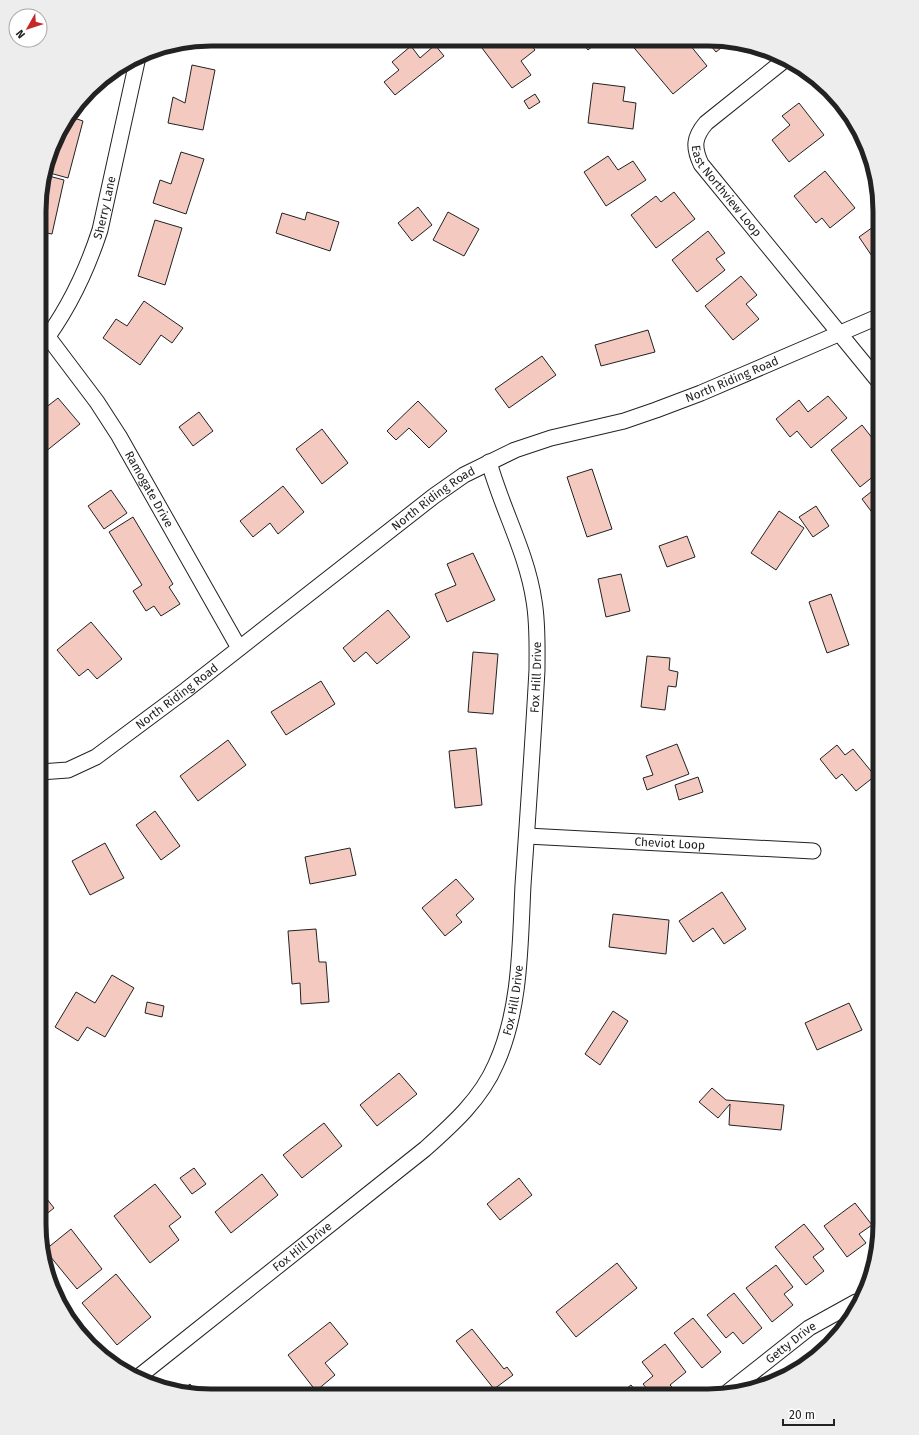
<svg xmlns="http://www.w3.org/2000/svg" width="919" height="1435" font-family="'Fira Sans',sans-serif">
	<rect width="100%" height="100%" fill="#fff"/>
	<!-- building -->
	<g fill="#f3c9c0" stroke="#222">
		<path d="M211,39H239L198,46L197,42Z"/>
		<path d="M476,40H527L535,50L521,61L531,75L512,88Z"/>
		<path d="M580,40H600L588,50Z"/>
		<path d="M634,40H686L707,66L673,94L630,43Z"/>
		<path d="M706,40L730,41L716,52Z"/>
		<path d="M736,42L749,45L743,50Z"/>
		<path d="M435,45L444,56L395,95L384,82L399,70L392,62L411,46L420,58Z"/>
		<path d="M192,65L215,70L203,130L168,123L173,97L185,103Z"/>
		<path d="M593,83L625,87L623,101L636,103L633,129L588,123Z"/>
		<path d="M535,94L540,102L529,109L524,101Z"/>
		<path d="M799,103L824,135L789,162L772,140L790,125L782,116Z"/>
		<path d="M71,117L83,121L68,178L46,172L57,135Z"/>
		<path d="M181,152L204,159L186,214L153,203L160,180L171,184Z"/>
		<path d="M608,156L618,170L633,161L646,180L606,206L584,172Z"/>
		<path d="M825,171L855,208L830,228L822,218L816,223L794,196Z"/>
		<path d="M45,175L64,180L52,234L40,232V189Z"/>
		<path d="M674,192L695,219L656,248L631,215L656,196L661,202Z"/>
		<path d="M418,207L432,225L412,241L398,223Z"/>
		<path d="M307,212L339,222L330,251L276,233L282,213L305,220Z"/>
		<path d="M448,212L479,229L464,256L433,240Z"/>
		<path d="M155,220L182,228L165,285L138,276Z"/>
		<path d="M880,222V259L876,262L859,237Z"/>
		<path d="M708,231L725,253L716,259L725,270L697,292L672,260Z"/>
		<path d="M741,276L757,295L746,304L759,319L733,340L705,306Z"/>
		<path d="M144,301L183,328L172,343L161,335L140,365L103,338L116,319L127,326Z"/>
		<path d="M648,330L655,352L601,366L595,345Z"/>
		<path d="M542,356L556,375L509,408L495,389Z"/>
		<path d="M828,396L847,418L811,448L797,431L790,437L776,419L799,400L808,412Z"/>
		<path d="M58,398L80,424L40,456V427L44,423L40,418V412Z"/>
		<path d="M418,401L447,431L429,448L409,428L396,440L387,431Z"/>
		<path d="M199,412L213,431L193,446L179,427Z"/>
		<path d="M862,425L880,448V471L860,487L831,450Z"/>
		<path d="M322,429L348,463L322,484L296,449Z"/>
		<path d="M592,469L612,529L587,537L567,477Z"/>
		<path d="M880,485V523L862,499Z"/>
		<path d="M283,486L304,512L278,534L270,523L253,537L240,521Z"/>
		<path d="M111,490L127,513L104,529L88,506Z"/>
		<path d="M816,506L829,526L813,537L799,517Z"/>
		<path d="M779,511L804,528L776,570L751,553Z"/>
		<path d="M133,517L173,584L169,587L180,604L161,616L154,606L146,611L133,591L142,585L109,532Z"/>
		<path d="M687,536L695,557L667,567L659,546Z"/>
		<path d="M473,553L495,600L447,622L435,594L456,585L447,564Z"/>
		<path d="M621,574L630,611L606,617L598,579Z"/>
		<path d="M831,594L849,645L827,653L809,602Z"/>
		<path d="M388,610L410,637L377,664L366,652L354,662L343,648Z"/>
		<path d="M91,622L122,659L97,679L88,669L79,676L57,650Z"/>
		<path d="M473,652L498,654L493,714L468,712Z"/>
		<path d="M647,656L670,658L669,670L678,672L676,687L668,686L665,710L641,707Z"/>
		<path d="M321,681L335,704L286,735L271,712Z"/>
		<path d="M228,740L246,765L198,801L180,776Z"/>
		<path d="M677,744L689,774L647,790L643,778L653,775L646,756Z"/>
		<path d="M837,745L845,755L853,749L875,776L856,791L842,774L836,779L820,759Z"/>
		<path d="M476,748L482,805L455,808L449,751Z"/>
		<path d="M698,777L703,792L679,800L675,785Z"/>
		<path d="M155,811L180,846L161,860L136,825Z"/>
		<path d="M105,843L124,878L90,895L72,861Z"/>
		<path d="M350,848L356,875L310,884L305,857Z"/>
		<path d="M456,879L474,899L456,915L462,922L445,936L422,908Z"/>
		<path d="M722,892L746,929L724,944L713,928L693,942L679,921Z"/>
		<path d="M613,914L669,920L666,954L609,947Z"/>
		<path d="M316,929L319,962H326L329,1002L301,1004L300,983L292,984L288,931Z"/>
		<path d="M112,975L134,988L105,1037L87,1027L78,1041L55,1027L76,992L95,1003Z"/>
		<path d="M147,1002L164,1006L162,1017L145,1013Z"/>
		<path d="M849,1003L862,1030L817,1050L805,1023Z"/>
		<path d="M613,1011L628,1021L600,1065L585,1054Z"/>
		<path d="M399,1073L417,1094L377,1126L360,1105Z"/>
		<path d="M712,1088L726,1100L784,1105L781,1130L729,1125L730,1104L718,1118L699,1102Z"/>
		<path d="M324,1123L342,1146L302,1178L283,1155Z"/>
		<path d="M194,1168L206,1184L192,1194L180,1178Z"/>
		<path d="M262,1174L278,1195L231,1233L215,1212Z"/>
		<path d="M519,1178L532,1195L500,1220L487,1204Z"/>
		<path d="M155,1184L181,1217L169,1226L179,1240L150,1263L114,1216Z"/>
		<path d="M39,1189L54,1208L39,1220Z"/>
		<path d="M855,1203L872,1225L859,1234L866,1243L847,1257L824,1226Z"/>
		<path d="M804,1224L824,1249L813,1257L824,1271L806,1285L775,1247Z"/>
		<path d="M71,1229L102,1269L77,1289L45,1250Z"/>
		<path d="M617,1263L637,1288L576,1337L556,1312Z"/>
		<path d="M776,1265L793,1287L784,1294L793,1305L772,1322L746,1288Z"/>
		<path d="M116,1274L151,1317L117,1345L82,1303Z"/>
		<path d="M734,1293L762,1328L743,1344L733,1332L726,1338L707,1315Z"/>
		<path d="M693,1318L721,1352L702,1368L674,1333Z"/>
		<path d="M330,1322L348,1344L325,1363L335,1375L316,1391L288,1355Z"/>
		<path d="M472,1329L504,1369L507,1367L513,1375L494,1389L456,1341Z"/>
		<path d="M665,1344L686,1372L670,1385L675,1390L668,1396H653L643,1384L653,1376L642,1362Z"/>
		<path d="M190,1384L198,1395L180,1392Z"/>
		<path d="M631,1385L640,1396H617Z"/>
	</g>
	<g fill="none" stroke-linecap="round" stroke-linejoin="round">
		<defs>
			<g id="minor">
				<path id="s1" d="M786,59L706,123C694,137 693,147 701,164L880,383"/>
				<path id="s2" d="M48,337L97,402L119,436L239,648"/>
				<path id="s3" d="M40,347C67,312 86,273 100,230L138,57"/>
				<path id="s4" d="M40,772L68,770L96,757L186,690L434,496L464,475L515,450L551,438L624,421L656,410L701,393L880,316"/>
				<path id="s5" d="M527,836L813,851"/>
				<path id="s6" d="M137,1378L425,1149C453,1124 481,1099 496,1064C521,1009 520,944 523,885C528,814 533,742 537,670C537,647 538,624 534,601C527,553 502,509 489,462"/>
				<path id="s7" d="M728,1392L809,1328L856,1302L859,1303"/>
			</g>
		</defs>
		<!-- minor casing -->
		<use href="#minor" stroke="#222" stroke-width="17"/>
		<!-- minor -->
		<use href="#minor" stroke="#fff" stroke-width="15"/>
	</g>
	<g text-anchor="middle" stroke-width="3" stroke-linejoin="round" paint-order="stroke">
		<!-- street labels -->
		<g font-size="12" fill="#222" stroke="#fff">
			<text dy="4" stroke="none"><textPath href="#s1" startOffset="183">East Northview Loop</textPath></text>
			<text dy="4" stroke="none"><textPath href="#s3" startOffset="155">Sherry Lane</textPath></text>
			<text dy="4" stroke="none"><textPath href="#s4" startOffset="808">North Riding Road</textPath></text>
			<text dy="4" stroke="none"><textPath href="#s2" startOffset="183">Ramogate Drive</textPath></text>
			<text dy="4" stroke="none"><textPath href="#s4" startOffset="484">North Riding Road</textPath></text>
			<text dy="4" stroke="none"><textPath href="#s6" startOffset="870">Fox Hill Drive</textPath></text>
			<text dy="4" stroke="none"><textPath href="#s4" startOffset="160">North Riding Road</textPath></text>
			<text dy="4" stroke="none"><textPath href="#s5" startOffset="143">Cheviot Loop</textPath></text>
			<text dy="4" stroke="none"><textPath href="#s6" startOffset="546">Fox Hill Drive</textPath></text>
			<text dy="4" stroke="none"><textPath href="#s6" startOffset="211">Fox Hill Drive</textPath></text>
			<text dy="4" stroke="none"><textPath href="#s7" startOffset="80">Getty Drive</textPath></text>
		</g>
	</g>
	<!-- crop -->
	<path d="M0 0H919V1435H0ZM211 46H708A165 165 0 0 1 873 211V1224A165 165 0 0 1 708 1389H211A165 165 0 0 1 46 1224V211A165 165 0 0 1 211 46Z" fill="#ededed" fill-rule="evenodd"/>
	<path fill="none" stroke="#222" stroke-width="5" d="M211 46H708A165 165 0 0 1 873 211V1224A165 165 0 0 1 708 1389H211A165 165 0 0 1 46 1224V211A165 165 0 0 1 211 46Z"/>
	<!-- north arrow -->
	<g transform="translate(28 28) rotate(231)"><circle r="19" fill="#ffffff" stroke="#a7a7a7"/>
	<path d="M0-3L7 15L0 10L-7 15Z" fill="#c62828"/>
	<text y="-6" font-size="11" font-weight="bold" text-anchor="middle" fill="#222222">N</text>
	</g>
	<!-- scale -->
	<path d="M783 1419v6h51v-6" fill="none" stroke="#222222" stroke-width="2"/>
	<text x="789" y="1419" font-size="12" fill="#222222" stroke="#ffffff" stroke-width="3" paint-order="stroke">20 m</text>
</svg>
